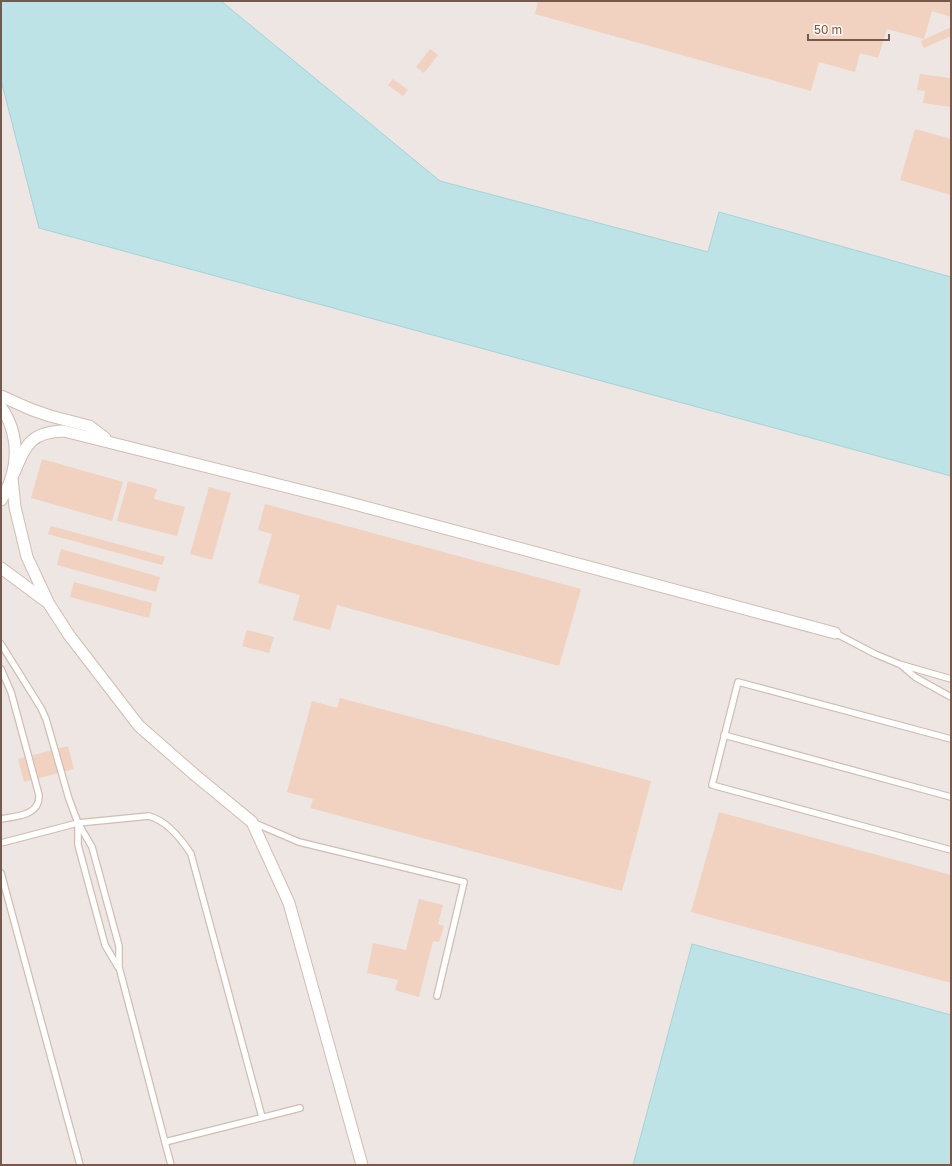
<svg xmlns="http://www.w3.org/2000/svg" width="952" height="1166" font-family="'Golos Text',sans-serif">
	<rect width="100%" height="100%" fill="#fcf3e9"/>
	<!-- industrial -->
	<g fill="#ede6e2">
		<path d="M221,1H951V277L719,212L708,252L440,181Z"/>
		<path d="M1,80L40,228L951,476V1015L692,944L633,1165H1Z"/>
	</g>
	<!-- water -->
	<g fill="#bde3e6" stroke="#a3d3d8">
		<path d="M1,1H221L440,181L708,252L719,212L951,277V476L39,228L1,80Z"/>
		<path d="M692,944L951,1015V1165H633Z"/>
	</g>
	<!-- building -->
	<g fill="#f1d1c0">
		<path d="M538,1H951V17L932,11L924,39L887,29L878,58L860,53L855,72L819,62L811,91L535,14Z"/>
		<path d="M951,27V36L924,48L921,41Z"/>
		<path d="M430,49L438,55L424,73L416,67Z"/>
		<path d="M920,74L951,78V107L923,103L925,91L917,90Z"/>
		<path d="M393,79L408,90L403,96L388,85Z"/>
		<path d="M915,129L951,139V195L900,180Z"/>
		<path d="M42,459L123,482L112,521L31,498Z"/>
		<path d="M128,481L157,489L154,499L185,507L177,536L117,521Z"/>
		<path d="M209,487L231,493L212,560L190,554Z"/>
		<path d="M265,504L581,589L559,666L337,605L330,630L293,620L300,595L258,583L272,534L258,530Z"/>
		<path d="M51,526L165,557L162,565L48,534Z"/>
		<path d="M61,549L160,577L156,592L57,565Z"/>
		<path d="M74,582L152,603L149,618L70,597Z"/>
		<path d="M247,630L274,637L269,653L242,646Z"/>
		<path d="M340,698L651,781L622,891L310,808L313,799L287,792L312,701L337,708Z"/>
		<path d="M68,746L74,769L24,782L18,759Z"/>
		<path d="M719,812L951,875V983L691,912Z"/>
		<path d="M419,899L443,905L438,924L444,926L439,942L433,941L419,997L395,990L398,980L367,973L373,943L406,950Z"/>
	</g>
	<g fill="none" stroke-linecap="round" stroke-linejoin="round">
		<defs>
			<g id="service">
				<path d="M835,633L875,654L899,664L951,679"/>
				<path d="M1,644L41,708L46,719L69,799L78,823L92,847L119,946V967L171,1165"/>
				<path d="M901,665L915,677L951,697"/>
				<path d="M1,669L11,692L39,795C40,816 16,816 1,819"/>
				<path d="M724,735L951,797"/>
				<path d="M951,739L738,682L712,785L951,850"/>
				<path d="M252,822L299,842L464,882L437,996"/>
				<path d="M78,825V845L105,945L118,967"/>
				<path d="M1,843L78,823L149,816C167,821 182,840 191,854L262,1117"/>
				<path d="M1,873L80,1165"/>
				<path d="M165,1142L300,1108"/>
			</g>
			<g id="minor">
				<path d="M1,396L30,409L50,416L89,426L105,438"/>
				<path d="M1,407C21,436 19,471 1,500"/>
				<path d="M14,473C26,445 30,432 64,431L343,501L835,633"/>
				<path d="M12,478L15,507L27,557L49,604L69,635L139,726L195,775L252,822L289,903L362,1165"/>
				<path d="M1,568L47,602"/>
			</g>
		</defs>
		<!-- service casing -->
		<use href="#service" stroke="#d1bdb1" stroke-width="8"/>
		<!-- minor casing -->
		<use href="#minor" stroke="#d1bdb1" stroke-width="13"/>
		<!-- service -->
		<use href="#service" stroke="#fff" stroke-width="5.5"/>
		<!-- minor -->
		<use href="#minor" stroke="#fff" stroke-width="11"/>
	</g>
	<!-- border -->
	<rect width="952" height="1166" fill="none" stroke="#77584c" stroke-width="4"/>
	<!-- scale -->
	<path d="M808 34v6h81v-6" fill="none" stroke="#77584c" stroke-width="2"/>
	<text x="814" y="34" font-size="12" fill="#77584c" stroke="#fff7ef" stroke-width="3" paint-order="stroke">50 m</text>
</svg>
